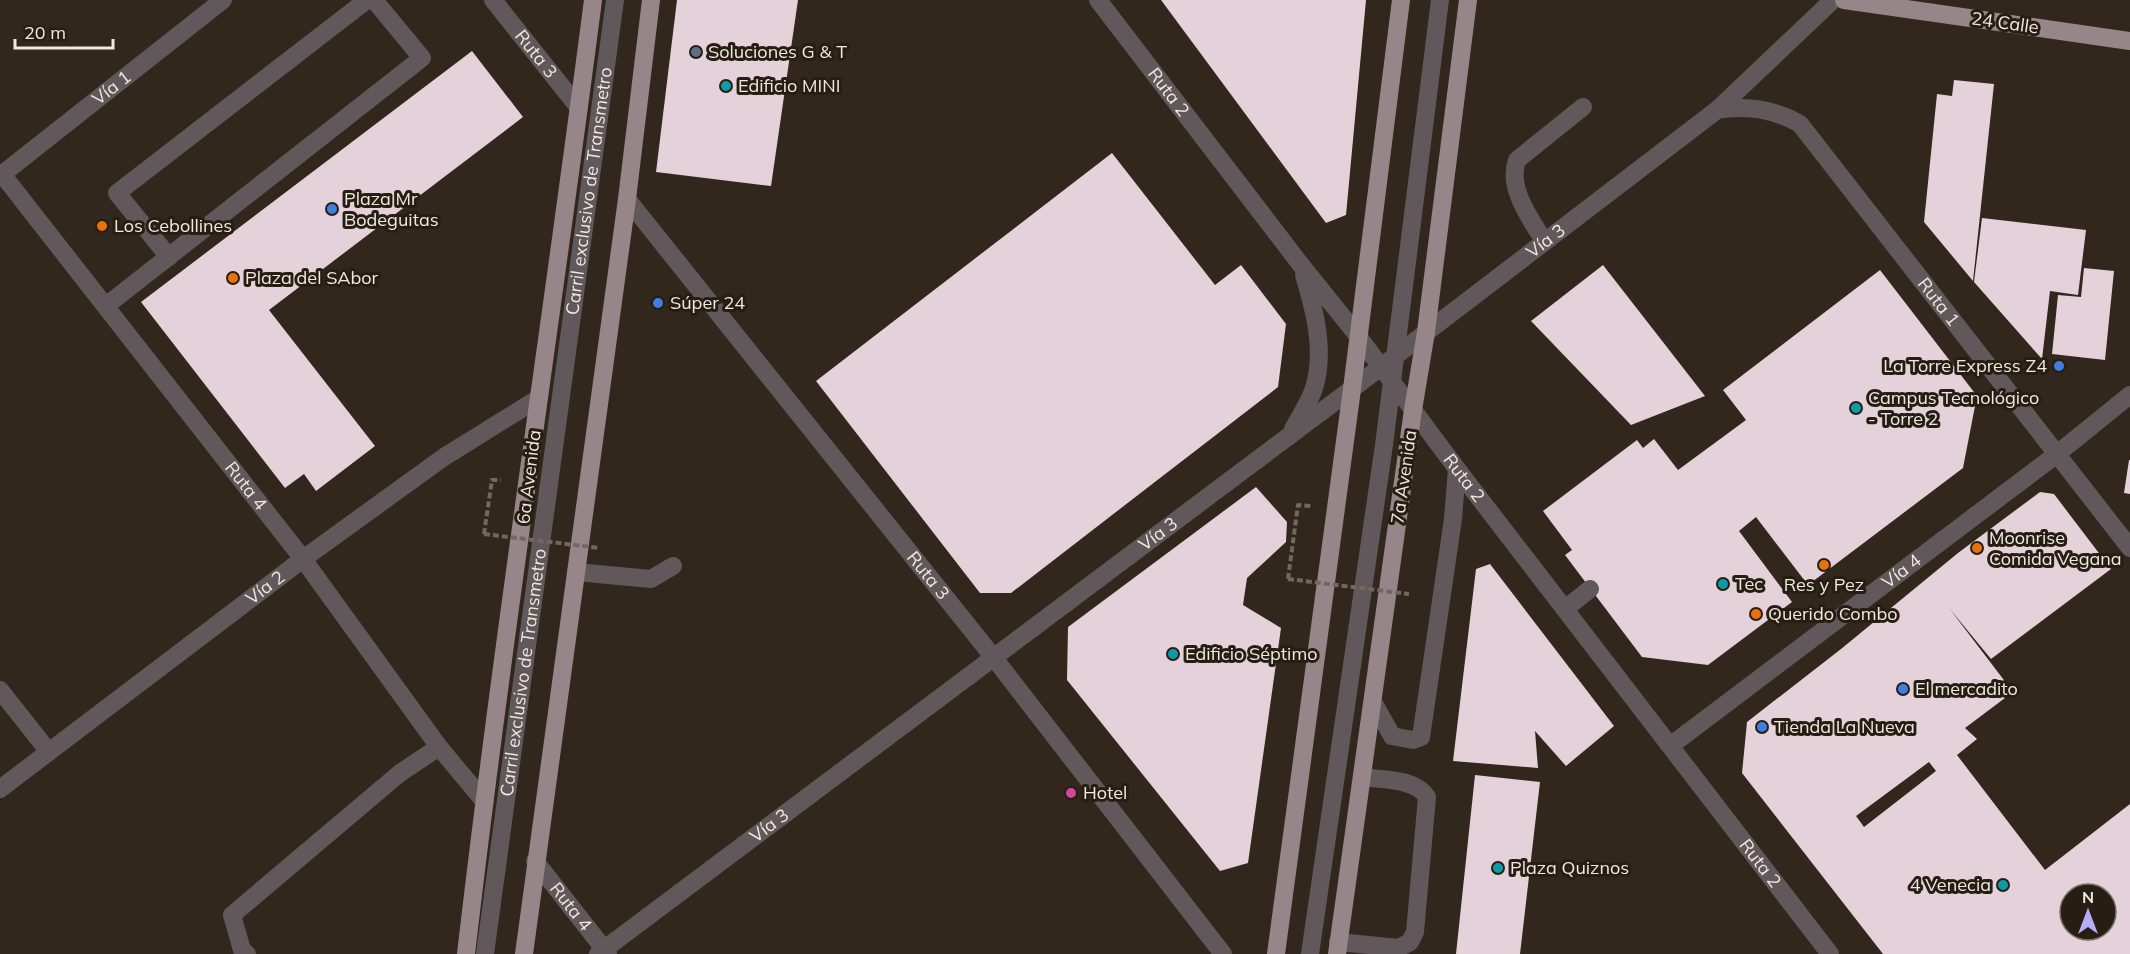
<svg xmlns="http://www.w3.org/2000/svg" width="2130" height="954" font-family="Mulish,sans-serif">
	<rect width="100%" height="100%" fill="#31271c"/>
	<!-- building -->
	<g fill="#e4d1da" fill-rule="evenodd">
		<path d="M677,0H798L771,186L656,172Z"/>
		<path d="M1161,0H1366L1346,215L1326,223Z"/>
		<path d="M472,51L523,117L269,310L375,446L316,491L304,474L285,488L141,302Z"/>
		<path d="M1954,80L1994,84L1973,281L1924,222L1937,94L1952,96Z"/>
		<path d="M1112,153L1215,285L1241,265L1286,324L1278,387L1011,593H980L816,381Z"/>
		<path d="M1982,218L2086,230L2078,295L2050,291L2042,359L1974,282Z"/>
		<path d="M1603,265L1705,396L1631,425L1531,321Z"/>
		<path d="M2084,268L2114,271L2105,360L2052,354L2058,295L2081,297Z"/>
		<path d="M1880,270L1977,396L1963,468L1808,585L1756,517L1739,531L1792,602L1708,665L1642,657L1565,555L1572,550L1543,511L1637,440L1643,448L1654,439L1678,470L1746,420L1723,390Z"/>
		<path d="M2129,460H2130V494L2124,493Z"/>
		<path d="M1256,487L1287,522L1286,542L1247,578L1243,605L1281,628L1248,863L1220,871L1067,680L1068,627Z"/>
		<path d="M2040,492L2054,494L2111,569L1991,659L1949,608L2013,692L1965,728L1977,739L1957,755L2045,870L2130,804V954H1883L1742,773L1747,722L1841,649L1958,553ZM1929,762L1936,771L1864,827L1856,816ZM2070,894H2106V930H2070Z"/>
		<path d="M1490,564L1614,726L1566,766L1535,731L1538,768L1453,761L1476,569Z"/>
		<path d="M1475,775L1540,782L1520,954H1456Z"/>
	</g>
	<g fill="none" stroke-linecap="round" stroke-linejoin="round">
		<!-- path -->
		<g stroke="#71695f" stroke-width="4" stroke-dasharray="6 3" stroke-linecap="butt">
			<path d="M484,534L492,480H501"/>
			<path d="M1288,579L1298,505L1311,506"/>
		</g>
		<!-- service -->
		<g stroke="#60585a" stroke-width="18">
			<path d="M1544,241C1530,218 1507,188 1517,160L1583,107"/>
			<path d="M169,257L117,193L367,0"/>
			<path d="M107,305L422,58L374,0"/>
			<path d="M576,572L651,579L673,566"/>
			<path d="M1565,609L1590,589"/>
			<path d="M0,690L49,752"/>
			<path d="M1373,702L1392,736L1413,740L1421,737L1453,519L1457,469"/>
			<path d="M1338,942L1399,948L1410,942L1415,932L1427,797C1415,778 1382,780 1362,777"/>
			<path d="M247,954L242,950L232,915L400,773L439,747"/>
			<path id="s1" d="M485,954L615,0"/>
			<path d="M1310,954L1384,445L1440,0"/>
		</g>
		<!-- pedestrian -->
		<g stroke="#60585a" stroke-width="18">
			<path d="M1717,110L1833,0"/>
			<path id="s2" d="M1670,746L2057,454"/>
		</g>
		<!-- minor -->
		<g stroke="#60585a" stroke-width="18">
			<path id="s3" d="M493,0L579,108"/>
			<path id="s4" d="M1098,0L1301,265L1358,336L1457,469L1830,954"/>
			<path id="s5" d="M2,174L303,559L439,747L484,801"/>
			<path id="s6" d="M627,199L994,658L1223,954"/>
			<path d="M1293,429C1300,417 1308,404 1313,391C1326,354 1315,311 1304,275"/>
			<path d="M2057,454L2130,395"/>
			<path id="s7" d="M0,789L303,559L444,457L539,398"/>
			<path id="s8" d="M535,861L608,954"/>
			<path id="s9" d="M598,954L1381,367L1717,110C1746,105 1774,109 1800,124L2130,548"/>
		</g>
		<!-- tertiary -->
		<path stroke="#60585a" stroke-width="18" id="s10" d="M0,176L223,0"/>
		<!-- primary -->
		<g stroke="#968689" stroke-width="18">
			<path d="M1844,0L2130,41"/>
			<path d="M466,954C503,635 552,318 593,0"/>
			<path d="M524,954L627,199L651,0"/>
			<path d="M1276,954L1352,389L1401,0"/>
			<path d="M1337,954L1413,410L1426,332L1468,0"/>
		</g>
		<!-- path-bridge -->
		<g stroke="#71695f" stroke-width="4" stroke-dasharray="6 3" stroke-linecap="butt">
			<path d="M484,534L600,548"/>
			<path d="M1288,579L1409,594"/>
		</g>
	</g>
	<!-- markers -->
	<circle fill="#5c6f8a" stroke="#271e13" stroke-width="2" cx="696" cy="52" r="6"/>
	<g fill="#0f9aa8" stroke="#271e13" stroke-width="2">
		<circle cx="726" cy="86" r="6"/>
		<circle cx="1856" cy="408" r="6"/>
		<circle cx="1723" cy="584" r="6"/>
		<circle cx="1173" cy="654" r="6"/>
		<circle cx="1498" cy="868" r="6"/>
		<circle cx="2003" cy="885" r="6"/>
	</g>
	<g fill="#3f7fe0" stroke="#271e13" stroke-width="2">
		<circle cx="332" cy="209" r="6"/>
		<circle cx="658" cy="303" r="6"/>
		<circle cx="2059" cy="366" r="6"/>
		<circle cx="1903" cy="689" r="6"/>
		<circle cx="1762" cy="727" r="6"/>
	</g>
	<g fill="#e8710a" stroke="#271e13" stroke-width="2">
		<circle cx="102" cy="226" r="6"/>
		<circle cx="233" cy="278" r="6"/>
		<circle cx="1977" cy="548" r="6"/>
		<circle cx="1824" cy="565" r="6"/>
		<circle cx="1756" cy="614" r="6"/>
	</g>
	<circle fill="#d1479c" stroke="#271e13" stroke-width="2" cx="1071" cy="793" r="6"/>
	<g text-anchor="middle" stroke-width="6" stroke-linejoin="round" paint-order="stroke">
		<!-- street labels -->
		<g font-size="18" fill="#efe9e1" stroke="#271e13">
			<text transform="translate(2005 23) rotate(8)" y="6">24 Calle</text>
			<text dy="6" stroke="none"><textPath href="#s3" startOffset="69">Ruta 3</textPath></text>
			<text dy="6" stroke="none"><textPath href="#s10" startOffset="142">Vía 1</textPath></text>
			<text dy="6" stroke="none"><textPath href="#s4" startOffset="116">Ruta 2</textPath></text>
			<text dy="6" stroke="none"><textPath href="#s1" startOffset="770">Carril exclusivo de Transmetro</textPath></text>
			<text dy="6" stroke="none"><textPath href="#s9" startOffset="1186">Vía 3</textPath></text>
			<text dy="6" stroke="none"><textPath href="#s9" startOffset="1713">Ruta 1</textPath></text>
			<text transform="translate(529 477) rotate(-83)" y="6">6a Avenida</text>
			<text transform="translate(1404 477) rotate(-82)" y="6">7a Avenida</text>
			<text dy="6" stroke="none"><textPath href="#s4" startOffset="602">Ruta 2</textPath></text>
			<text dy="6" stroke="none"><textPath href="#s5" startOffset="396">Ruta 4</textPath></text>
			<text dy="6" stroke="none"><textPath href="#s9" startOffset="700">Vía 3</textPath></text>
			<text dy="6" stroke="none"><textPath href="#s2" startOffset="290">Vía 4</textPath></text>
			<text dy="6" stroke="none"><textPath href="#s6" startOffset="482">Ruta 3</textPath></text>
			<text dy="6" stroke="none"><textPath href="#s7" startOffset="333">Vía 2</textPath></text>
			<text dy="6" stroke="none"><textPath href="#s1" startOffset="284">Carril exclusivo de Transmetro</textPath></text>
			<text dy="6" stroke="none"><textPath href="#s9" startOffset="214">Vía 3</textPath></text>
			<text dy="6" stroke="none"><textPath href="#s4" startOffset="1088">Ruta 2</textPath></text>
			<text dy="6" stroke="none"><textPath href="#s8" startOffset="58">Ruta 4</textPath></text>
		</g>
		<!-- poi labels -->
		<g font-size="18" fill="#efe9e1" stroke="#271e13" text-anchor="start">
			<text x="708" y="58">Soluciones G &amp; T</text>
			<text x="738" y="92">Edificio MINI</text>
			<text x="344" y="205">Plaza Mr<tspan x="344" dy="21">Bodeguitas</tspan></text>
			<text x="114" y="232">Los Cebollines</text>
			<text x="245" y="284">Plaza del SAbor</text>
			<text x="670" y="309">Súper 24</text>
			<text x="2047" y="372" text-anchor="end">La Torre Express Z4</text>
			<text x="1868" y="404">Campus Tecnológico<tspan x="1868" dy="21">- Torre 2</tspan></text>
			<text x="1989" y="544">Moonrise<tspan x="1989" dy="21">Comida Vegana</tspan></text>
			<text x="1735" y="590">Tec</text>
			<text x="1824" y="591" text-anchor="middle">Res y Pez</text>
			<text x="1768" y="620">Querido Combo</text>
			<text x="1185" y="660">Edificio Séptimo</text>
			<text x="1915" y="695">El mercadito</text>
			<text x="1774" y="733">Tienda La Nueva</text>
			<text x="1083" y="799">Hotel</text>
			<text x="1510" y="874">Plaza Quiznos</text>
			<text x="1991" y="891" text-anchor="end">4 Venecia</text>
		</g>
	</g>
	<!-- north arrow -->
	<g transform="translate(2088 912)"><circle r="28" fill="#271e13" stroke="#776f65" stroke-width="1.5"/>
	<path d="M0-4.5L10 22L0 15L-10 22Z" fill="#b6acf8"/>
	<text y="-9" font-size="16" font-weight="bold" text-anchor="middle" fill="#efe9e1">N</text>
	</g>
	<!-- scale -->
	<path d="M15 39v9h98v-9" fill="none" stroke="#efe9e1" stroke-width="3"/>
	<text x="24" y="39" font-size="18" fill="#efe9e1" stroke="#271e13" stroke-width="4.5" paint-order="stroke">20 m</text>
</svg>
